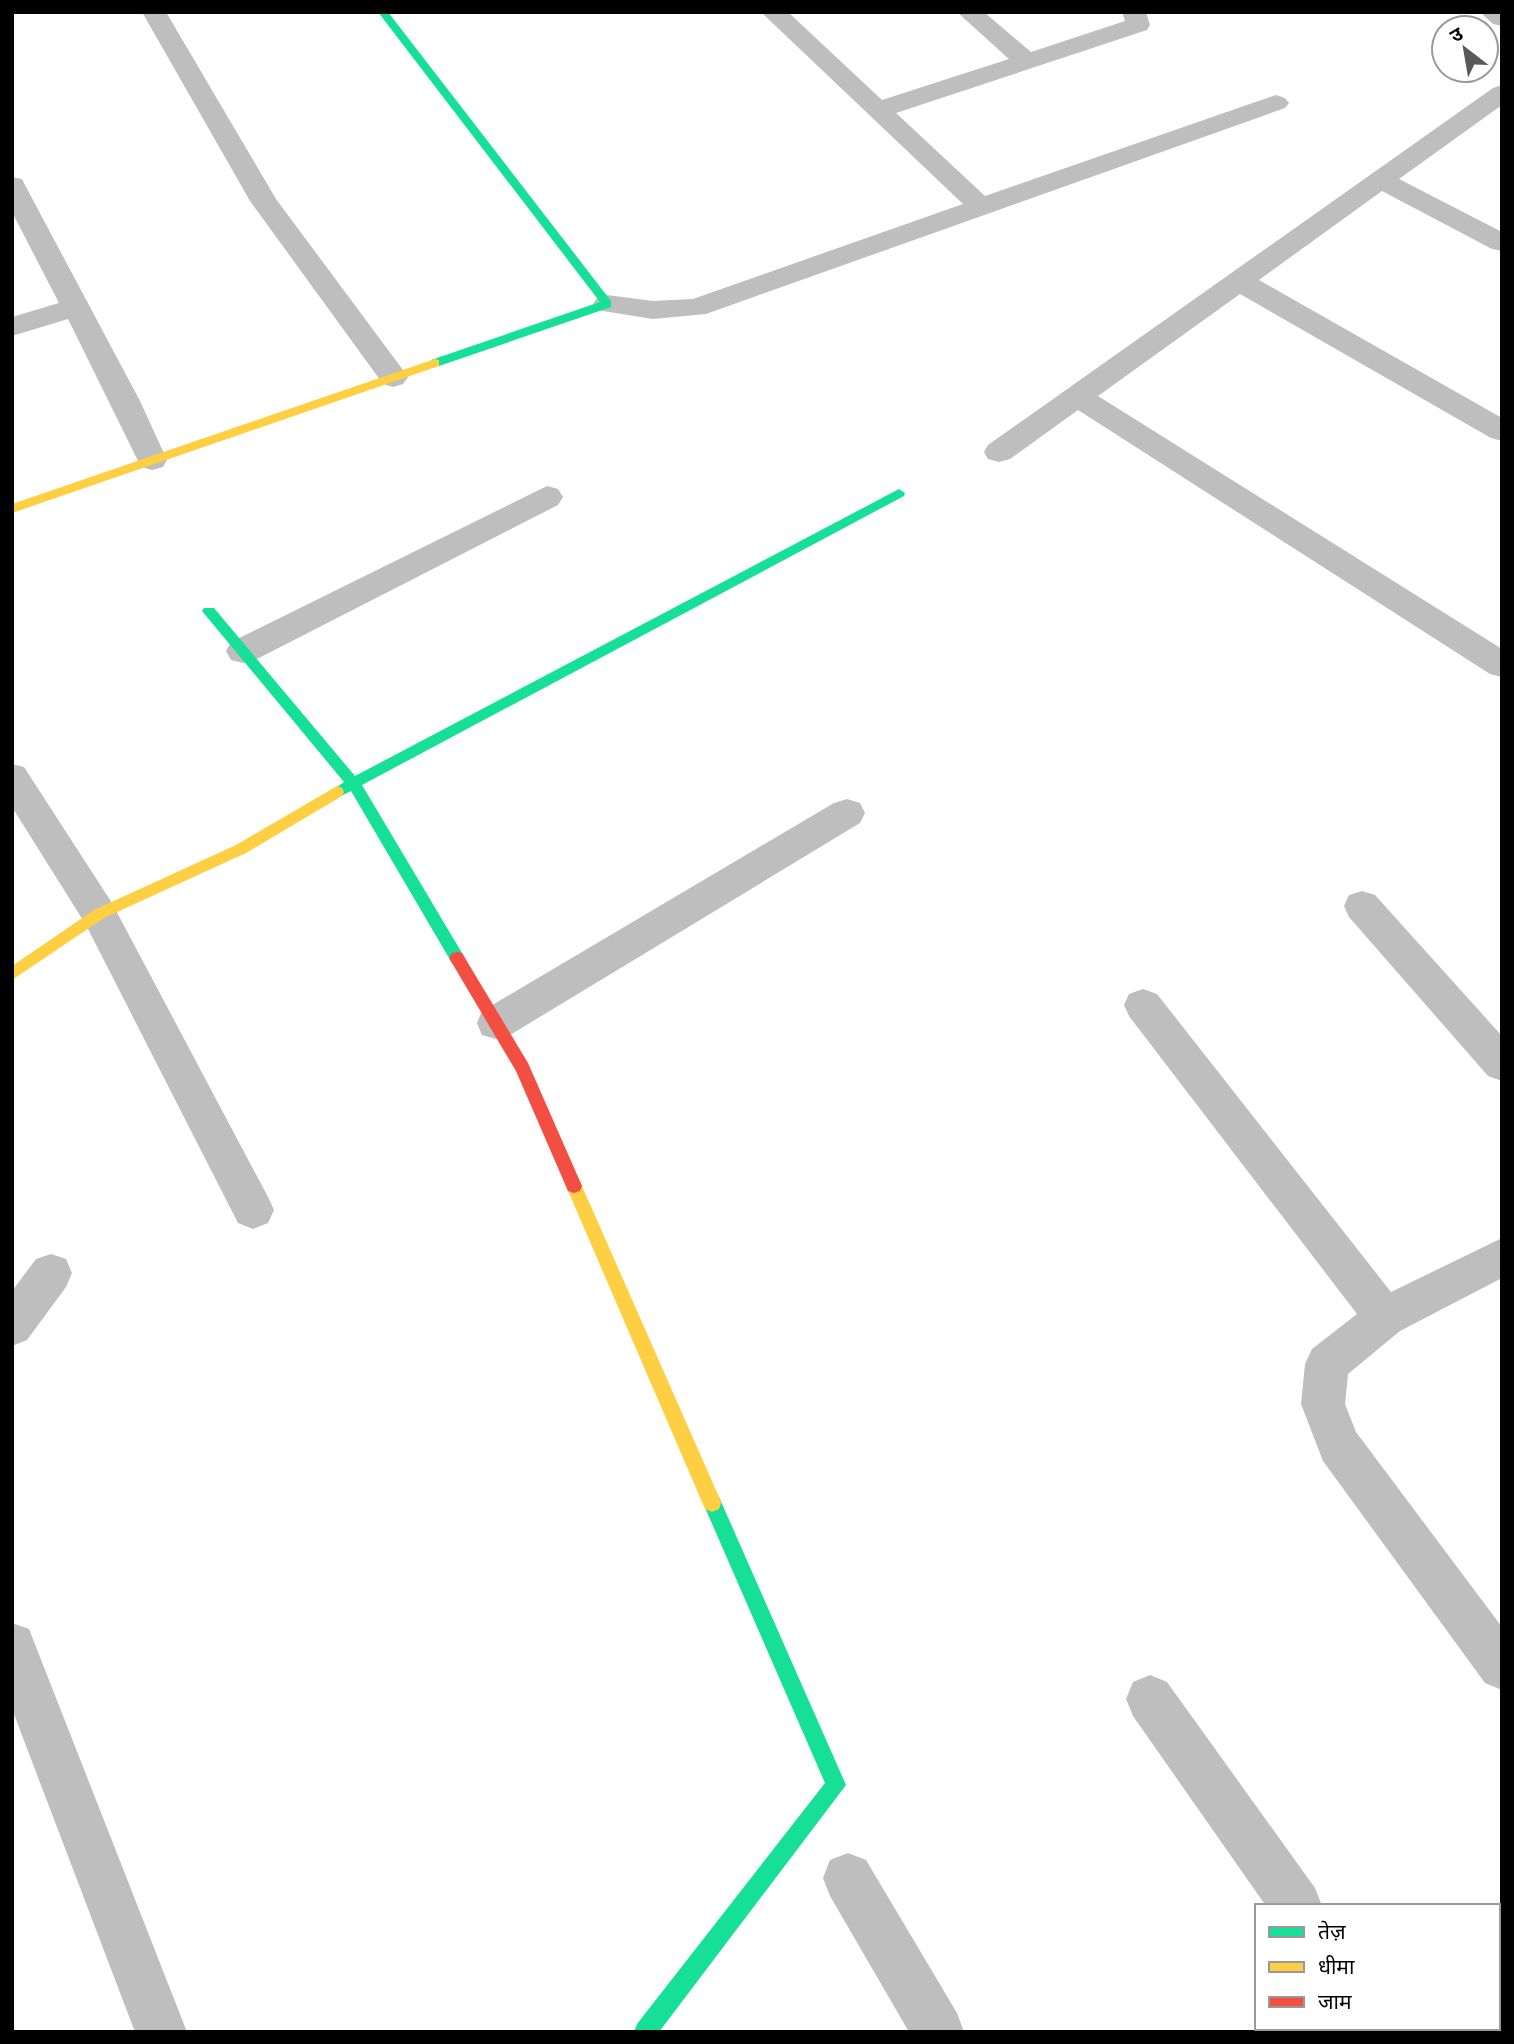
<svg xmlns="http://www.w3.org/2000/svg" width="1514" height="2044" font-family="'Asap Condensed','Noto Sans Devanagari',sans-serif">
	<rect width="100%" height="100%" fill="#fff"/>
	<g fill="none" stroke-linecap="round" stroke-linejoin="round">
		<!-- street -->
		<g fill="#bebebe" fill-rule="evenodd">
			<path d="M142,12H166L276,199L403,370L408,377L403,384L393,387L383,384L250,201Z"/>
			<path d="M761,12H788L882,100L1009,59L957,12H984L1031,52L1125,21L1122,12H1146L1150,25L1147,30L896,113L985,196L1267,98L1276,95L1285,98L1289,103L1285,108L706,314L653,319L597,310L593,304L597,298L607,295L653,301L693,299L963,204Z"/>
			<path d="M1480,12H1502V26L1493,24Z"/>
			<path d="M1502,85V105L1399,179L1502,232V251L1492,249L1382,191L1259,280L1502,418V441L1491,438L1240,294L1098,396L1502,649V677L1490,674L1078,410L1010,459L999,462L988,459L984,452L988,445L1493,88Z"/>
			<path d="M12,177L22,179L25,185L140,401L167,460L163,467L152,470L141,467L68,319L12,336V317L59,303L12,212Z"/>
			<path d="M547,486L558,489L563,497L558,505L255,660L243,663L231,660L226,651L231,642Z"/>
			<path d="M12,764L24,767L112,903L268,1197L274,1210L268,1223L253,1229L238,1223L86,925L12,807Z"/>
			<path d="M847,799L860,803L865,813L860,823L510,1035L496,1039L482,1035L477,1023L482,1011L834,803Z"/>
			<path d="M1362,891L1375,895L1502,1036V1081L1488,1076L1349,917L1344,906L1349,895Z"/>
			<path d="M1143,989L1157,994L1391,1292L1502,1238V1278L1400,1331L1348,1374L1345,1404L1356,1432L1502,1627V1690L1485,1683L1323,1461L1301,1404L1305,1364L1312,1349L1357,1314L1129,1016L1124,1005L1129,994Z"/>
			<path d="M51,1254L66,1259L72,1273L66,1287L27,1340L12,1346V1291L36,1259Z"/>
			<path d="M12,1623L29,1629L187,2032H135L12,1709Z"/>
			<path d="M1150,1675L1167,1682L1315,1888L1322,1906H1266L1133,1716L1126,1699L1133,1682Z"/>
			<path d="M848,1853L866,1860L957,2013L964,2032H909L830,1896L823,1878L830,1860Z"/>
			<path d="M1340,2028H1395L1394,2032H1339Z"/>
		</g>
		<!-- fast -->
		<g fill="#16e098" fill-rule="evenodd">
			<path d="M378,12H388L611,301V307L439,366H431V360L600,302Z"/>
			<path d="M899,489L905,493L904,496L362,785L462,953L465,958L462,963H452L351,791L337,798L332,796L330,792L344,782L202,611L204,608H214L355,776Z"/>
			<path d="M712,1494L719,1497L846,1785L659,2032H634L637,2024L825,1783L703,1503L705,1497Z"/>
		</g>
		<!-- slow -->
		<g fill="#ffcf43" fill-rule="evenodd">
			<path d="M435,359L439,360V366L12,513V504Z"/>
			<path d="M337,786L342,788L344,792L342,796L246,853L104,918L12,980V966L94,910L236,845Z"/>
			<path d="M574,1179L580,1181L582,1186L719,1497L721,1503L719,1509L712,1512L705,1509L566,1186L568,1181Z"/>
		</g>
		<!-- jam -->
		<path fill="#f24e42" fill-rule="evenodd" d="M457,952L462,953L528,1063L582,1186L580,1191L574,1193L568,1191L516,1071L449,958L452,953Z"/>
	</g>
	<!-- border -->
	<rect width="1514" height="2044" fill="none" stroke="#000000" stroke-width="28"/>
	<!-- legend -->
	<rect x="1255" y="1904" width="245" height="126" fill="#ffffff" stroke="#999999" stroke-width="2"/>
	<rect x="1269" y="1927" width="35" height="10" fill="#16e098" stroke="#999999" stroke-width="2"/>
	<text x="1318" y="1939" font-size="21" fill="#000000">तेज़</text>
	<rect x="1269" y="1962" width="35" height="10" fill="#ffcf43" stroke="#999999" stroke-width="2"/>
	<text x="1318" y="1974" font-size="21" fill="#000000">धीमा</text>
	<rect x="1269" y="1997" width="35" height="10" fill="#f24e42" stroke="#999999" stroke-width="2"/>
	<text x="1318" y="2009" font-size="21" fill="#000000">जाम</text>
	<!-- north arrow -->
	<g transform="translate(1465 49) rotate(329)"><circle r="33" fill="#ffffff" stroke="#999999" stroke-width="2"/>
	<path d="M0-5L12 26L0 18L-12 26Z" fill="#595959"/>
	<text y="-10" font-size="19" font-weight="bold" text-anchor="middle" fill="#000000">उ</text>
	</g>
</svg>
